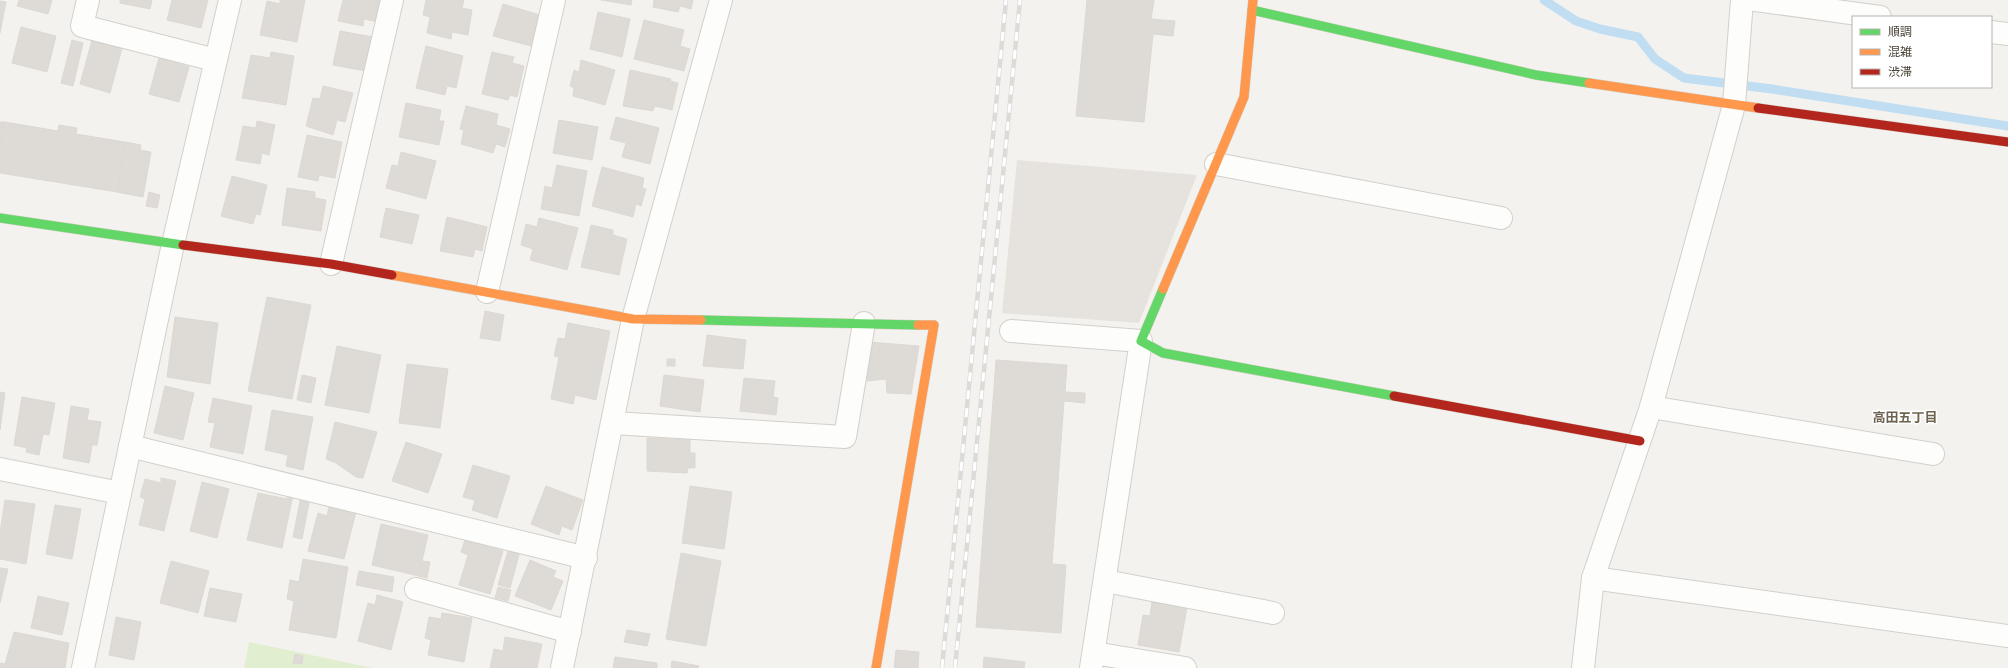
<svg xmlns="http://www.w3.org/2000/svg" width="2008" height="668" font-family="'Nunito Sans','Noto Sans JP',sans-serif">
	<rect width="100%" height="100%" fill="#f4f2ee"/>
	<!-- green -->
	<path fill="#e1eecf" d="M249,642L373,668H244Z"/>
	<!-- parking -->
	<path fill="#e6e3df" d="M1017,160L1197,175L1139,323L1002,313Z"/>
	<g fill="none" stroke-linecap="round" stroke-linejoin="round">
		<!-- stream -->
		<path stroke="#c0ddf1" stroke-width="9" d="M1544,0L1576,21L1600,29L1638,37L1655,59L1684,78L1772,89L2008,126"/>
	</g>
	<!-- building -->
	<g fill="#dedbd6" stroke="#dcd9d4">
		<path d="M19,0H52L48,14L17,6Z"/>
		<path d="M120,0H152L150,9L120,3Z"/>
		<path d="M172,0H208L201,28L167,20Z"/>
		<path d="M280,0H305L297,42L260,35L267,1L280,4Z"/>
		<path d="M343,0H383L378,22L364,19L363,26L338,21Z"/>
		<path d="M426,0H464L462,8L472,10L468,35L452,32L451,39L427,33L430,17L423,15Z"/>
		<path d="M601,0H632L631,5Z"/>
		<path d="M654,0H693L691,9L680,6L678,12L653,7Z"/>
		<path d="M1087,0H1154L1151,19L1175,21L1173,36L1153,34L1144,122L1076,116Z"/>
		<path d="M0,1L6,2L0,33Z"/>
		<path d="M503,4L540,15L531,46L493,36Z"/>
		<path d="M598,12L630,19L622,57L590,49Z"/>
		<path d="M644,20L684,30L680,46L690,49L684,71L634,59Z"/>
		<path d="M21,27L56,36L47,72L12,63Z"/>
		<path d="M340,31L373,37L366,71L333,65Z"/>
		<path d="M72,40L83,43L73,86L61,83Z"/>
		<path d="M92,40L122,48L110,93L80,84Z"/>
		<path d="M426,46L463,56L456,88L447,86L445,95L416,88Z"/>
		<path d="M271,52L294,56L286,105L242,98L251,55L270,58Z"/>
		<path d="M492,52L514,57L512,63L524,66L517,97L510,95L508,100L482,94Z"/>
		<path d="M159,58L189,67L179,102L149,94Z"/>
		<path d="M581,60L615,70L605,105L573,96L574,88L570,86L574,70L579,72Z"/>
		<path d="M630,70L671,79L670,81L678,83L672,110L655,106L653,111L623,106Z"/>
		<path d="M323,86L353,93L345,122L337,120L333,135L306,126L313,98L320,99Z"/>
		<path d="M406,103L441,110L439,121H444L439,145L399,137Z"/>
		<path d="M466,106L498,114L496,125L510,129L505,147L496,144L493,153L461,144L464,130L460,129Z"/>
		<path d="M616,117L659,128L650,164L622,157L626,143L610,139Z"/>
		<path d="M559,120L598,127L592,160L553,153Z"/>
		<path d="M257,121L275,125L269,155L262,153L260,164L236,160L243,126L256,128Z"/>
		<path d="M0,122H5L0,153Z"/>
		<path d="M5,122L58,131L59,125L77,128L76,134L125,142L117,192L0,173V153Z"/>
		<path d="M307,135L342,142L335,178L319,175L318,181L298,177Z"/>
		<path d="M125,142L141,145L140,150L151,152L143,197L117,192Z"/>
		<path d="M401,152L436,161L426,199L386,188L392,165L398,166Z"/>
		<path d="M557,165L587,171L579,216L541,209L545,186L552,188Z"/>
		<path d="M602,167L644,178L642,188L646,189L641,206L636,204L633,217L592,206Z"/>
		<path d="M232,176L267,185L260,215L256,214L253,224L221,216Z"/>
		<path d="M287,188L315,192V198L326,200L321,231L282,225Z"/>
		<path d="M149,192L160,195L157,208L146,206Z"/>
		<path d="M386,208L419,215L412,244L380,237Z"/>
		<path d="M447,217L487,227L482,251L475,249L473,257L440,251Z"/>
		<path d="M539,218L578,228L567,270L530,260L533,249L521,245L526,224L537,227Z"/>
		<path d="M591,225L613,230V235L627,239L619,275L581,267Z"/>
		<path d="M267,297L311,305L292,399L248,391Z"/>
		<path d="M485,311L504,315L500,341L480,338Z"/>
		<path d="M175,317L218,323L210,384L167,377Z"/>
		<path d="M568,323L610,331L596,400L575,395L573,404L551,399L559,357L554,356L558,338L565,339Z"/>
		<path d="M707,335L746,340L743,369L703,366Z"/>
		<path d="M869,342L919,346L911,394L887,393L886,379L867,381Z"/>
		<path d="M337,346L381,355L369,413L325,405Z"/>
		<rect x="667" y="359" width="8" height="7"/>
		<path d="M996,360L1067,365L1065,392L1085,393V403L1064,401L1052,564L1066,565L1061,633L976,627Z"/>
		<path d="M407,364L448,369L440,428L399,423Z"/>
		<path d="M302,375L316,378L311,403L297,400Z"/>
		<path d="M664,375L704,380L700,412L660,406Z"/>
		<path d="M744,378L775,381L773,397L778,398L776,415L740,411Z"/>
		<path d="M165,386L194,393L183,440L154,433Z"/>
		<path d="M0,392L5,393L0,430Z"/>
		<path d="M22,397L55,403L49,435L43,434L39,455L26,452L27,448L14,445Z"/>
		<path d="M213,398L252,406L243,454L210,447L215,423L208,422Z"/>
		<path d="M71,406L89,409L87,420L101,422L97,445H92L89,463L63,458Z"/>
		<path d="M272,410L313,417L303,470L286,466L288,455L265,450Z"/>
		<path d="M335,422L377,432L363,478L356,477L336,463L326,459Z"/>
		<path d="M647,438L690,440V453H695V468H688L687,473L647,471Z"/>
		<path d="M406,442L442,454L428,493L392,481Z"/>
		<path d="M473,465L510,476L497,518L472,510L475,500L463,497Z"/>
		<path d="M161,478L176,481L164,531L139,525L145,499L140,497L145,479L161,483Z"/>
		<path d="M202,482L229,489L217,538L190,531Z"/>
		<path d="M546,486L583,500L572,530L562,526L559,535L531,524Z"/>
		<path d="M690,486L732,492L724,549L682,543Z"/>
		<path d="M258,493L287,499L288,494L293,495L282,548L247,540Z"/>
		<path d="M301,496L310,498L302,539L293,537Z"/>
		<path d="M5,500L35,504L26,564L0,559V532Z"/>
		<path d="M55,505L81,509L72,559L46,554Z"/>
		<path d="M329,506L356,512L344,559L308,551L318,513L327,516Z"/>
		<path d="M381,524L428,535L422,561L430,562L427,578L372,565Z"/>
		<path d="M465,540L503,551L490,594L459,585L468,555L461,552Z"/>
		<path d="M509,547L520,551L510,588L498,585Z"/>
		<path d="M681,553L721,561L706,646L666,639Z"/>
		<path d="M303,559L348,567L336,638L289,630L294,601L287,599L290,580L299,582Z"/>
		<path d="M530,560L556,571L553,577L563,581L551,610L515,596Z"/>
		<path d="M171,561L209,571L198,613L160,603Z"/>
		<path d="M0,568L8,569L0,603Z"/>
		<path d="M359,571L394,577L392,592L356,585Z"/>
		<path d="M498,587L511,590L508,601L495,598Z"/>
		<path d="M210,588L242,594L236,622L204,616Z"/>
		<path d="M377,595L403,602L391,650L358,641L368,603L375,605Z"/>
		<path d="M38,596L69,603L62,635L31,628Z"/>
		<path d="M1152,601L1187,607L1179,652L1138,645L1143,615L1150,616Z"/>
		<path d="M442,613L472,618L464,662L428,655L431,640L425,638L429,617L441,619Z"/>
		<path d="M116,617L141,622L134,660L109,655Z"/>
		<path d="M627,630L650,634L647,646L624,642Z"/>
		<path d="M14,632L69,643L65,668H0V663L5,664Z"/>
		<path d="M505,637L542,644L537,668H490L494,649L503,651Z"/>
		<path d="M896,650L919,652L918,668H894Z"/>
		<path d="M295,654L303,656L302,664L293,663Z"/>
		<path d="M615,657L657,663V668H613Z"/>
		<path d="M984,657L1025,662L1024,668H983Z"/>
		<path d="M672,661L699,666L698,668H671Z"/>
	</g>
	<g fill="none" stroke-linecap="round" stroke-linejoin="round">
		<defs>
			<g id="street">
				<path d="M88,0L82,26L215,60"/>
				<path d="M1756,0L1880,17"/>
				<path d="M1991,32L2008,34"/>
				<path d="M1216,164L1501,218"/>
				<path d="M331,264L392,0"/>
				<path d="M487,292L554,0"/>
				<path d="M1011,331L1141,341L1091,668"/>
				<path d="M1651,407L1933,454"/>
				<path d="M613,423L845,437L864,323"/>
				<path d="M130,446L586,558"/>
				<path d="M0,469L120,493"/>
				<path d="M1593,578L2008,636"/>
				<path d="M1105,581L1273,613"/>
				<path d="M416,589L570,632"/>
				<path d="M1094,653L1185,668"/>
				<path d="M83,668L173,244L230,0"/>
				<path d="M562,668L633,319L721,0"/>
				<path d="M1583,668L1593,578L1651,407L1734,105L1742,0"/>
			</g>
			<g id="fast">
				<path d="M1252,10L1536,75L1589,83"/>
				<path d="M0,218L183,245"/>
				<path d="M1163,289L1141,341L1163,353L1394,396"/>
				<path d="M701,320L918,325"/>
			</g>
			<g id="slow">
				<path d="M1589,83L1758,108"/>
				<path d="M392,275L633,319L701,320"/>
				<path d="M1163,289L1244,97L1253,0"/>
				<path d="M876,668L934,325H918"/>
			</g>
			<g id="jam">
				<path d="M1758,108L2008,142"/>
				<path d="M183,245L331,264L392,275"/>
				<path d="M1394,396L1640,441"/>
			</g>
		</defs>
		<!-- street casing -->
		<use href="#street" stroke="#d2d0cb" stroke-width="24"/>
		<!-- fast casing -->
		<use href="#fast" stroke="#d3cfc5" stroke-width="10"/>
		<!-- slow casing -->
		<use href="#slow" stroke="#d3cfc5" stroke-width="10"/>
		<!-- jam casing -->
		<use href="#jam" stroke="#d3cfc5" stroke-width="10"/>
		<!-- street -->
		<use href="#street" stroke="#fdfdfc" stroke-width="22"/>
		<!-- fast -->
		<use href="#fast" stroke="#63d668" stroke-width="9"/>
		<!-- slow -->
		<use href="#slow" stroke="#ff974d" stroke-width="9"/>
		<!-- jam -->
		<use href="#jam" stroke="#b3261e" stroke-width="9"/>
		<defs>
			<g id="rail">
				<path d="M942,668L1006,0"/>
				<path d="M955,668L1020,0"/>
			</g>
		</defs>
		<!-- rail casing -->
		<use href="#rail" stroke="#dbdbda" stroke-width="4.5"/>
		<!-- rail -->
		<use href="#rail" stroke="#fff" stroke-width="3" stroke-dasharray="9" stroke-linecap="butt"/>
	</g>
	<g text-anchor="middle" stroke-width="3" stroke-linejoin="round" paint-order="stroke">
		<!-- neighbourhood labels -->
		<g font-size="13" font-weight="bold" fill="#6e6250" stroke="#fff">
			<text x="1905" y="422">高田五丁目</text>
		</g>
	</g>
	<!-- legend -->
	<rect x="1852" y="16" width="140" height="72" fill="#ffffff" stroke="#b7b4b0"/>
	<rect x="1860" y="29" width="20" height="6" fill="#63d668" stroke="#b7b4b0"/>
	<text x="1888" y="36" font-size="12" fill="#4b4439">順調</text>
	<rect x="1860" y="49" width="20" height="6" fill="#ff974d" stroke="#b7b4b0"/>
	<text x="1888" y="56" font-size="12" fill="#4b4439">混雑</text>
	<rect x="1860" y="69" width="20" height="6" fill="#b3261e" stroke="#b7b4b0"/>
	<text x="1888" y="76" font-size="12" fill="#4b4439">渋滞</text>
</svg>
